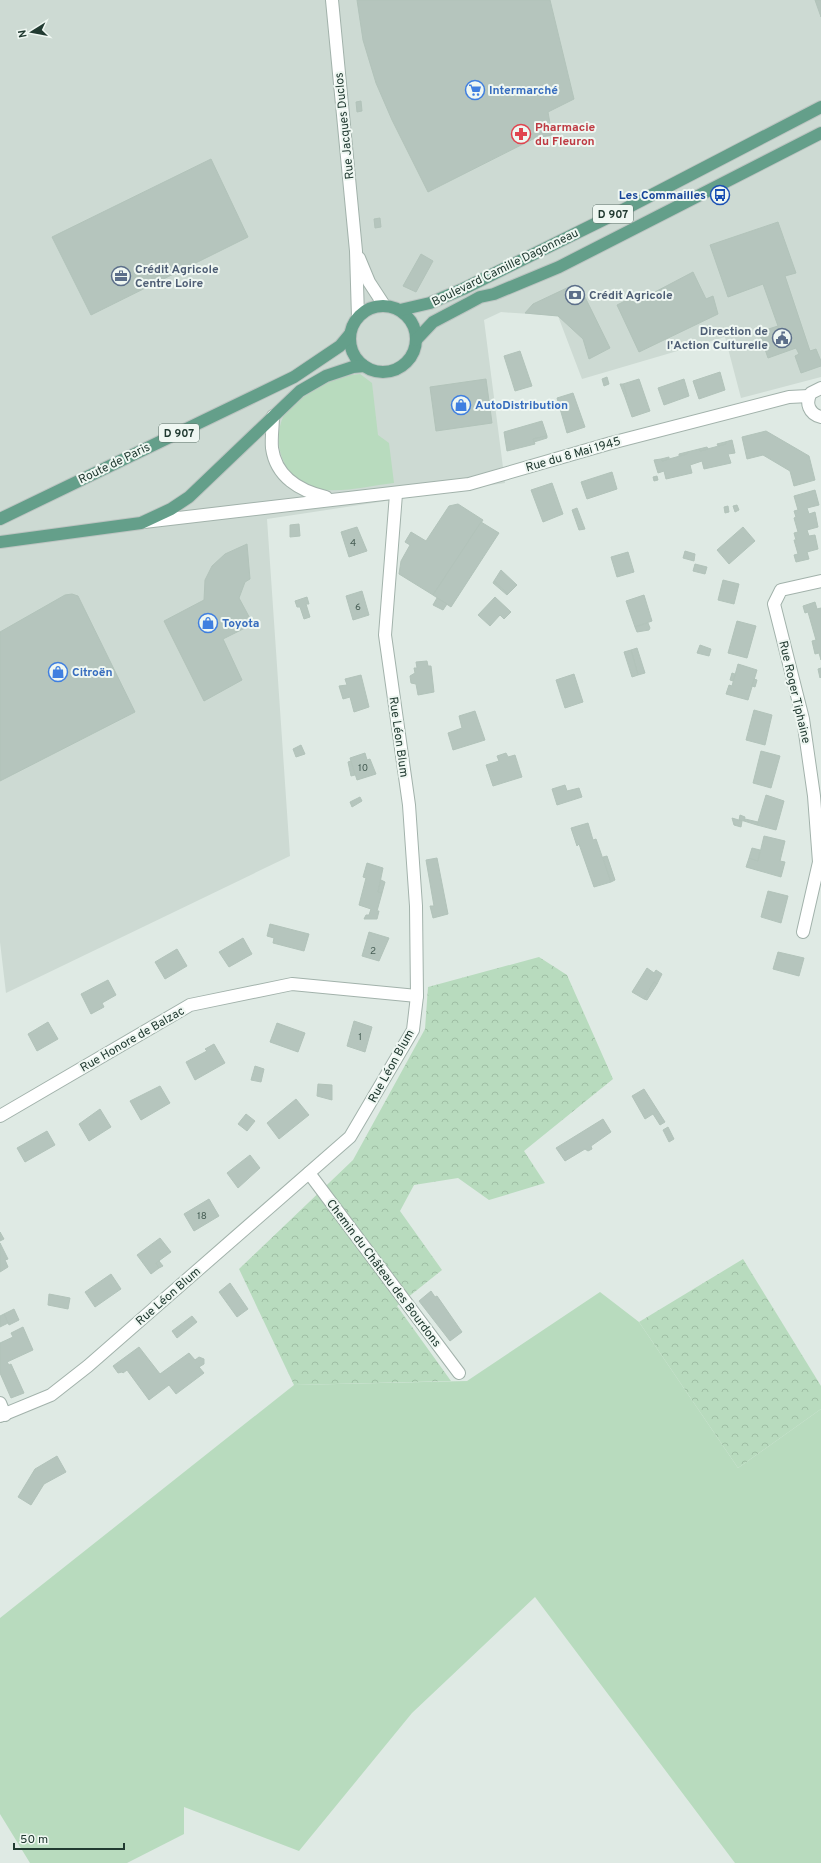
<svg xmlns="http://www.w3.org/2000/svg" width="821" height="1863" font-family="Overpass,sans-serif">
	<defs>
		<pattern id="forest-crowns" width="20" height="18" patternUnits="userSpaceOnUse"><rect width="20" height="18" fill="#b8dbbe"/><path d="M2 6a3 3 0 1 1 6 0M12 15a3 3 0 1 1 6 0" fill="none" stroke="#9ebda4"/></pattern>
	</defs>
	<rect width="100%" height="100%" fill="#dfeae4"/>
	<!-- built -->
	<path fill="#cddad3" d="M0,0H821V377L741,398L725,337L582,379L558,316L501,312L484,320L505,483L267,519L290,856L6,993L0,942Z"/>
	<!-- green -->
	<g fill="#b8dbbe">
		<path d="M360,374L372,383L378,435L389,443L394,483C369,486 342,493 318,489C314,489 310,486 306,485C280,472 271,437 286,411C289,407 294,404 297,401C316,385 336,376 360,374Z"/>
		<path d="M600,1292L639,1322L738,1468L821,1409V1863H735L535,1597L412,1713L299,1851L184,1807V1834L127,1863H30L0,1814V1618L294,1385L467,1381Z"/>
	</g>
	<!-- forest -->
	<g fill="url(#forest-crowns)">
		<path d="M539,957L567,975L613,1079L524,1151L545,1183L489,1200L458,1178L414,1185L400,1211L442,1270L397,1306L451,1381L294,1385L239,1269L353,1160L425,1029L428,987Z"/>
		<path d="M743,1259L821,1386V1409L738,1468L639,1322Z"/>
	</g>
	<!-- building -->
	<g fill="#b5c5bd" stroke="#b2c3ba">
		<path d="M357,0H550L574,99L548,112L552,135L535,138L428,192L392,120L376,83L363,40Z"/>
		<path d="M815,0H821V17Z"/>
		<path d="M361,101L362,111L357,112L356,102Z"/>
		<path d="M211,159L248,237L91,315L52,237Z"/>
		<path d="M380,218L381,227L375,228L374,219Z"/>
		<path d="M778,222L796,273L785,276L810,351L816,349L821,361V366L801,373L795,356L799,354L796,348L768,358L759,332L778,326L763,284L728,297L710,245Z"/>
		<path d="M421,254L433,261L416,292L403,286Z"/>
		<path d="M693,272L706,299L713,296L718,314L639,352L617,305L631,298L634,303Z"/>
		<path d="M569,287L578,288L583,293L610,348L589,359L583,339L558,316L525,313L533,304Z"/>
		<path d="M520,351L532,386L515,391L504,356Z"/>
		<path d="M720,372L725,390L699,399L693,381Z"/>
		<path d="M607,377L609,384L604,386L602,379Z"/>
		<path d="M486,379L492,423L436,431L430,387Z"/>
		<path d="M639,379L650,411L632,417L625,397L627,396L623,384Z"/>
		<path d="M684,379L689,396L664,405L658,388Z"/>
		<path d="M620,384H623L627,396L625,397Z"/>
		<path d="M573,393L585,427L567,433L557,398Z"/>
		<path d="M542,421L547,436L533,439L535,444L507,451L504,432Z"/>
		<path d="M766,431L809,456L815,480L794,486L790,471L763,455L747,459L742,437Z"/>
		<path d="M547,436V438L534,442L533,439Z"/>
		<path d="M732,440L735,453L728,454L731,463L704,469L702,461L690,465L692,473L666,479L664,471L658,473L654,460L661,459L662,461L687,454V452L699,449L700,451L726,444L725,442Z"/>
		<path d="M725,442L726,444L718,446L717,444Z"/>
		<path d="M707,447L708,449L700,451L699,449Z"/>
		<path d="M687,452V454L679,456V454Z"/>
		<path d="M669,457V459L662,461L661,459Z"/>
		<path d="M612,472L617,489L587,499L581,482Z"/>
		<path d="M657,476L658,480L654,481L653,477Z"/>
		<path d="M552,483L563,514L543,522L531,490Z"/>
		<path d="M815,490L819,505L807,508L809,514L815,512L818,527L807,530L809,536L815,535L818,549L807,552L809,559L796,562L794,555L798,554L794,540H796L794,533L798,532L794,518L796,517L794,511L798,510L794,496Z"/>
		<path d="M458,504L483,520L433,595L399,574L401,561L410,545L405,542L411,532L426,541L449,506Z"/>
		<path d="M737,505L739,510L735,512L733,506Z"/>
		<path d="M728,506L729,512L725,513L724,507Z"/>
		<path d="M577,508L585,529L579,530L572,510Z"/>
		<path d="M481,522L499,533L451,607L433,595Z"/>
		<path d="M299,524L300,536L290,537V525Z"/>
		<path d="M357,527L367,551L349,557L341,532Z"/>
		<path d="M743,527L755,541L729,564L717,550Z"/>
		<path d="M247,544L250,579L245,582L239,598L253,624L223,639L242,680L204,701L164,621L204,600L205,580L212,566L225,554Z"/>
		<path d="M685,551L695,554L694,561L683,558Z"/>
		<path d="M628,552L634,572L617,577L611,557Z"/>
		<path d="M695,564L707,567L705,574L693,571Z"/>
		<path d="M501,570L517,585L508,594L494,581Z"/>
		<path d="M723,580L739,584L734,604L718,600Z"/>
		<path d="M494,581L508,594L507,595L493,583Z"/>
		<path d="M362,591L369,615L353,620L346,596Z"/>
		<path d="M72,594L78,596L135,712L0,781V632L65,595Z"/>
		<path d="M644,595L652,621L635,627L626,601Z"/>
		<path d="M307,597L309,604H306L310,617L304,619L300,607H297L295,601Z"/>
		<path d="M495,597L511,612L504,619L500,615L490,626L478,615Z"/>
		<path d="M437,598L447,604L443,610L433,605Z"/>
		<path d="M815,602L817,609L821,608V660L819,653L815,654L812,641L816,640L808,612L805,613L803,606Z"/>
		<path d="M737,621L756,626L747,658L728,653Z"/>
		<path d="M648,623L650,628L649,630L637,632L635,627Z"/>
		<path d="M700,645L711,649L709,656L697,653Z"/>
		<path d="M637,648L645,673L638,675L631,650Z"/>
		<path d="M631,650L638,675L632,677L624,652Z"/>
		<path d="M427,661L428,666H431L434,692L418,695L416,684L411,683L410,676L415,673L414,668H417L416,662Z"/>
		<path d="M738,664L757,670L748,700L726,694L729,685L732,686Z"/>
		<path d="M821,668V677L820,678L818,669Z"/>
		<path d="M732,673L735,674L733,681L730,680Z"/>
		<path d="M574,674L583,702L565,708L556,680Z"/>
		<path d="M361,675L369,707L354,712L350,697L343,699L339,686L347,685L345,679Z"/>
		<path d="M754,679L757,680L755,687L752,686Z"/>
		<path d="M754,710L772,715L765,745L746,740Z"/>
		<path d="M475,711L485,740L453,750L448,733L462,728L459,716Z"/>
		<path d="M301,745L305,754L296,757L293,749Z"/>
		<path d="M761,751L780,756L771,788L753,783Z"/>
		<path d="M365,753L367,760L370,759L376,774L357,780L350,758Z"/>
		<path d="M506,753L508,757L515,755L522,777L493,786L486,765L499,761L497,756Z"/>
		<path d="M351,761L355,775L351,776L348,762Z"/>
		<path d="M565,785L567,791L579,788L582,797L557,805L552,789Z"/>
		<path d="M766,795L784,801L776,830L757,825Z"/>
		<path d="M360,797L362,801L352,807L350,802Z"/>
		<path d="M740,815L745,817L744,821L739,820Z"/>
		<path d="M732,818L742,821L741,827L734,825Z"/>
		<path d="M745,819L758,822L757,825L744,821Z"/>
		<path d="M588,823L593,840L596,839L611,882L594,887L579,844L577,846L571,828Z"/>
		<path d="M764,836L785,841L780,861L785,862L781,877L746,867L749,858L758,861Z"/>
		<path d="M752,848L760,850L758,861L749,858Z"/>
		<path d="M607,856L615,880L611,882L603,857Z"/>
		<path d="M437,858L448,914L433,918L430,906H434L426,860Z"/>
		<path d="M367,863L383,868L378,892L382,893L377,911H379L377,919H364L366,915H369L371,909L359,905L366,878L363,877Z"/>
		<path d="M381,880L385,882L382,893L378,892Z"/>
		<path d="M768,891L788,896L781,923L761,917Z"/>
		<path d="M270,924L309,934L304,951L273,943L274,938L267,936Z"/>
		<path d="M369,932L389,938L379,961L362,956Z"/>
		<path d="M243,938L252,954L229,967L219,952Z"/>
		<path d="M177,949L187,966L165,979L155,962Z"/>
		<path d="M778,952L804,958L799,976L773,969Z"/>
		<path d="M647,968L654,973L656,970L662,974L657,984L654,982L644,999L632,992Z"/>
		<path d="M108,980L116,995L102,1003L104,1007L91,1014L81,994Z"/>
		<path d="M654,982L657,984L647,1000L644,999Z"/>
		<path d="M354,1021L372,1027L365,1052L347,1046Z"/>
		<path d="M48,1022L58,1039L37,1051L28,1034Z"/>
		<path d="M277,1023L305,1033L298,1052L270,1042Z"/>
		<path d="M214,1044L225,1063L195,1080L186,1062L207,1051L205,1049Z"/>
		<path d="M255,1066L264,1069L261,1082L251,1080Z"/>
		<path d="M318,1084L332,1085V1100L317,1096Z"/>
		<path d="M160,1086L170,1103L141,1120L130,1101Z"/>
		<path d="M644,1089L665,1122L660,1125L653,1114L645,1119L632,1096Z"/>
		<path d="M296,1099L309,1115L279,1139L267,1123Z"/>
		<path d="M100,1109L111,1127L89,1141L79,1124Z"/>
		<path d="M246,1114L255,1121L247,1131L238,1124Z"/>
		<path d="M603,1119L611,1132L591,1146L592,1149L588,1151L585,1149L565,1161L556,1148Z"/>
		<path d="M668,1127L674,1139L669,1142L663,1130Z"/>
		<path d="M47,1131L55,1145L25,1162L17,1148Z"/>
		<path d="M250,1155L260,1168L238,1188L227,1173Z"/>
		<path d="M209,1199L219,1216L194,1231L184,1214Z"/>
		<path d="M0,1232L4,1239L0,1241Z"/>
		<path d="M160,1238L171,1252L156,1263L159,1268L151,1274L137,1255Z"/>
		<path d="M0,1243L8,1259L5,1260L8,1267L0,1272Z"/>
		<path d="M159,1261L163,1266L159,1268L156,1263Z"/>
		<path d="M111,1274L121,1289L95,1307L85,1292Z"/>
		<path d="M230,1283L248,1309L237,1317L219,1292Z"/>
		<path d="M431,1291L435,1297L437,1296L462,1332L450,1341L419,1301Z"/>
		<path d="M49,1294L70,1298L68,1309L48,1305Z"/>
		<path d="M14,1309L19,1320L9,1325L4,1314Z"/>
		<path d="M4,1314L8,1323L0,1327V1316Z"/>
		<path d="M192,1316L197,1322L177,1338L172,1331Z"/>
		<path d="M23,1327L33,1350L7,1362L9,1365L11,1364L24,1393L11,1398L0,1373V1343L13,1337L11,1333Z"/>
		<path d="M139,1347L160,1374L189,1353L195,1360L199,1357L204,1359V1364L199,1367L204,1373L176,1394L169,1385L149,1400L127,1370L123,1373L122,1372L118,1373L113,1366Z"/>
		<path d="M57,1456L66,1472L44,1484L31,1505L18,1497L35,1469Z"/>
	</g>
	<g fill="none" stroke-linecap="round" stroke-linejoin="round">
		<defs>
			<g id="minor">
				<path d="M803,932L819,862L814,796L803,719L774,604L781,590L821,581"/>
				<path d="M0,1116L190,1005L292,984L417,996"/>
				<path d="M309,1173L459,1373"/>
				<path d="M0,1403L5,1415"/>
				<path d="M0,1416L51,1395L88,1366L350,1137L413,1030L417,996L416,906L409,805L385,635L396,494"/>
			</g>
			<g id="tertiary">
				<path d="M332,0L356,251L358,317"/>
				<path d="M359,258L369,282L384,305"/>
				<path d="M821,388L811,393C805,403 809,414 821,417"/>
				<path d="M273,416C273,426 271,438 272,448C276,477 300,491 326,497"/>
				<path d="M144,522L469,484L611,443L789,397L809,396"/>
			</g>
			<g id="primary">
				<circle cx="383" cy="339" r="33"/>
				<path d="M400,310L430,303L463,289L619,212L821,107"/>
				<path d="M416,340L433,322L469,303L480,297L494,294L559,267L821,133"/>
				<path d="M0,519L294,377L340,346L350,334"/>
				<path d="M0,542L141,523L171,509L189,497L300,391L326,376L353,367L364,366"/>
			</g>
		</defs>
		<!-- minor casing -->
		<use href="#minor" stroke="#a2b2ab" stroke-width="14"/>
		<!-- tertiary casing -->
		<use href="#tertiary" stroke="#a2b2ab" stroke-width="14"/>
		<!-- primary casing -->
		<use href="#primary" stroke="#bcc4c1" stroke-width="14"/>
		<!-- minor -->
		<use href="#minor" stroke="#fff" stroke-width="12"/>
		<!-- tertiary -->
		<use href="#tertiary" stroke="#fff" stroke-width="12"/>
		<!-- primary -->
		<use href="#primary" stroke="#649f8a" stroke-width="12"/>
	</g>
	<!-- icons -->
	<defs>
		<symbol id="supermarket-ring" viewBox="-11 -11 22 22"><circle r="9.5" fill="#eff7f2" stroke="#3f7fe0" stroke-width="1.5"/><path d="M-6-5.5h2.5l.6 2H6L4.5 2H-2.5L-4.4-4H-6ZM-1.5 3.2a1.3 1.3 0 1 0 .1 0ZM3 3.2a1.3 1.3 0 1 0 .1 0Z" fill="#3f7fe0"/></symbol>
		<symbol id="pharmacy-ring" viewBox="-11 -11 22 22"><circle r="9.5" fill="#eff7f2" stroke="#e0444e" stroke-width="1.5"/><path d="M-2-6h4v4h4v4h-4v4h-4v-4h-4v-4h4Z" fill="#e0444e"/></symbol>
		<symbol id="bus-ring" viewBox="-11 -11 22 22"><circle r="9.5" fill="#eff7f2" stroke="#1a4fb4" stroke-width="1.5"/><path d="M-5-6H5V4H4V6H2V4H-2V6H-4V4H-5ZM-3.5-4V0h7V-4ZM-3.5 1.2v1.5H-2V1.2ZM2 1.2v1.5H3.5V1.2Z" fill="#1a4fb4"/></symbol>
		<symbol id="office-ring" viewBox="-11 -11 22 22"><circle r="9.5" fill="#eff7f2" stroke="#5c6f8a" stroke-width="1.5"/><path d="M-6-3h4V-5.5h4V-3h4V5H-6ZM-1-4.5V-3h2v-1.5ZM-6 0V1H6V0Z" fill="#5c6f8a"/></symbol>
		<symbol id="bank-ring" viewBox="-11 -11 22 22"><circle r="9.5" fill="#eff7f2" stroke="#5c6f8a" stroke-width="1.5"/><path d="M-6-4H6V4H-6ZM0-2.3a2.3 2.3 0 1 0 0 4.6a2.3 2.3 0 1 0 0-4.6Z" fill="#5c6f8a"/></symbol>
		<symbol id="civic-ring" viewBox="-11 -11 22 22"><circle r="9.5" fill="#eff7f2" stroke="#5c6f8a" stroke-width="1.5"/><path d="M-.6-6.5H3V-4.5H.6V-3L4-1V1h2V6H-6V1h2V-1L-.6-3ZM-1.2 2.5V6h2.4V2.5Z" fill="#5c6f8a"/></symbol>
		<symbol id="shop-ring" viewBox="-11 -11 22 22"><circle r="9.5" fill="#eff7f2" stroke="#3f7fe0" stroke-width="1.5"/><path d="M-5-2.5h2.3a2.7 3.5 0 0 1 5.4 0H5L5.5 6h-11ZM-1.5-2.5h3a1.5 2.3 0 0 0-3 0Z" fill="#3f7fe0"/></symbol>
	</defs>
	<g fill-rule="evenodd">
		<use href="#supermarket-ring" x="464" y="79" width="22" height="22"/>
		<use href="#pharmacy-ring" x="510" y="123" width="22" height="22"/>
		<use href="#bus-ring" x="709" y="184" width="22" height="22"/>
		<use href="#office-ring" x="110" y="265" width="22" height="22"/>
		<use href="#bank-ring" x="564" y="284" width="22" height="22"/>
		<use href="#civic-ring" x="771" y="327" width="22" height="22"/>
		<use href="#shop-ring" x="450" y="394" width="22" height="22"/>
		<use href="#shop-ring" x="197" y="612" width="22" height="22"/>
		<use href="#shop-ring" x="47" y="661" width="22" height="22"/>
	</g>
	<g text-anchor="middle" stroke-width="4" stroke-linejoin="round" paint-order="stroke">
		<!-- number labels -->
		<g font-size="10" fill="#465d54">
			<text x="353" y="546">4</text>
			<text x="358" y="610">6</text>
			<text x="363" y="771">10</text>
			<text x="373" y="954">2</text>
			<text x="360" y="1040">1</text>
			<text x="202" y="1219">18</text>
		</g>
		<!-- shield labels -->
		<g fill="#eff7f2" stroke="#5f736b" stroke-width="1">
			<rect x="593" y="205" width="40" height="18" rx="3"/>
			<rect x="159" y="424" width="40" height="18" rx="3"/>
		</g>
		<g font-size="11" font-weight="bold" fill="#213a31">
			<text x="613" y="218">D 907</text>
			<text x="179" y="437">D 907</text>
		</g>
		<!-- shop labels -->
		<g font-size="12" font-weight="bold" fill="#366cbe" stroke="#eff7f2" text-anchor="start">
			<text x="489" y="94">Intermarché</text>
			<text x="475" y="409">AutoDistribution</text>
			<text x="222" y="627">Toyota</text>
			<text x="72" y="676">Citroën</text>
		</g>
		<!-- street labels -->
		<g font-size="12" fill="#213a31" stroke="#eff7f2">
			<text transform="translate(344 126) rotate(-96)" y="4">Rue Jacques Duclos</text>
			<text transform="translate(505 267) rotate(-26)" y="4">Boulevard Camille Dagonneau</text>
			<text transform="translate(573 454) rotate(-16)" y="4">Rue du 8 Mai 1945</text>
			<text transform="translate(114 463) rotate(-26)" y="4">Route de Paris</text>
			<text transform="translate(795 692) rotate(77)" y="4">Rue Roger Tiphaine</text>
			<text transform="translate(399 737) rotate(82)" y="4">Rue Léon Blum</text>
			<text transform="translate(132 1039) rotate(-30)" y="4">Rue Honore de Balzac</text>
			<text transform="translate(391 1066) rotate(-61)" y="4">Rue Léon Blum</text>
			<text transform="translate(384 1273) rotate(53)" y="4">Chemin du Château des Bourdons</text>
			<text transform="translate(168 1296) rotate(-41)" y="4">Rue Léon Blum</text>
		</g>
		<!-- health labels -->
		<g font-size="12" font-weight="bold" fill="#be3a42" stroke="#eff7f2" text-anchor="start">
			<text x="535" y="131">Pharmacie<tspan x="535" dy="14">du Fleuron</tspan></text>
		</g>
		<!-- transit labels -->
		<g font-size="12" font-weight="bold" fill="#164399" stroke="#eff7f2" text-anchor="end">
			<text x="706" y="199">Les Commailles</text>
		</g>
		<!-- service labels -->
		<g font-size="12" font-weight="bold" fill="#4e5e75" stroke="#eff7f2" text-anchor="start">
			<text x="135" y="273">Crédit Agricole<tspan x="135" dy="14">Centre Loire</tspan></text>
			<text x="589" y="299">Crédit Agricole</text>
			<text x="768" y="335" text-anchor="end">Direction de<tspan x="768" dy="14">l'Action Culturelle</tspan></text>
		</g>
	</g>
	<!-- north arrow -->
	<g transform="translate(32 32) rotate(259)" stroke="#eff7f2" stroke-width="3" paint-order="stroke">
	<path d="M0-3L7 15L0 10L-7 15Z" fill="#213a31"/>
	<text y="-6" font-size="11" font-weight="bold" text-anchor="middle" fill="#213a31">N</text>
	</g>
	<!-- scale -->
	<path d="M14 1843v6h110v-6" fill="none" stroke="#213a31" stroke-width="2"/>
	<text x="20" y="1843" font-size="12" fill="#213a31" stroke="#eff7f2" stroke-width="3" paint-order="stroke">50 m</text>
</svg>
